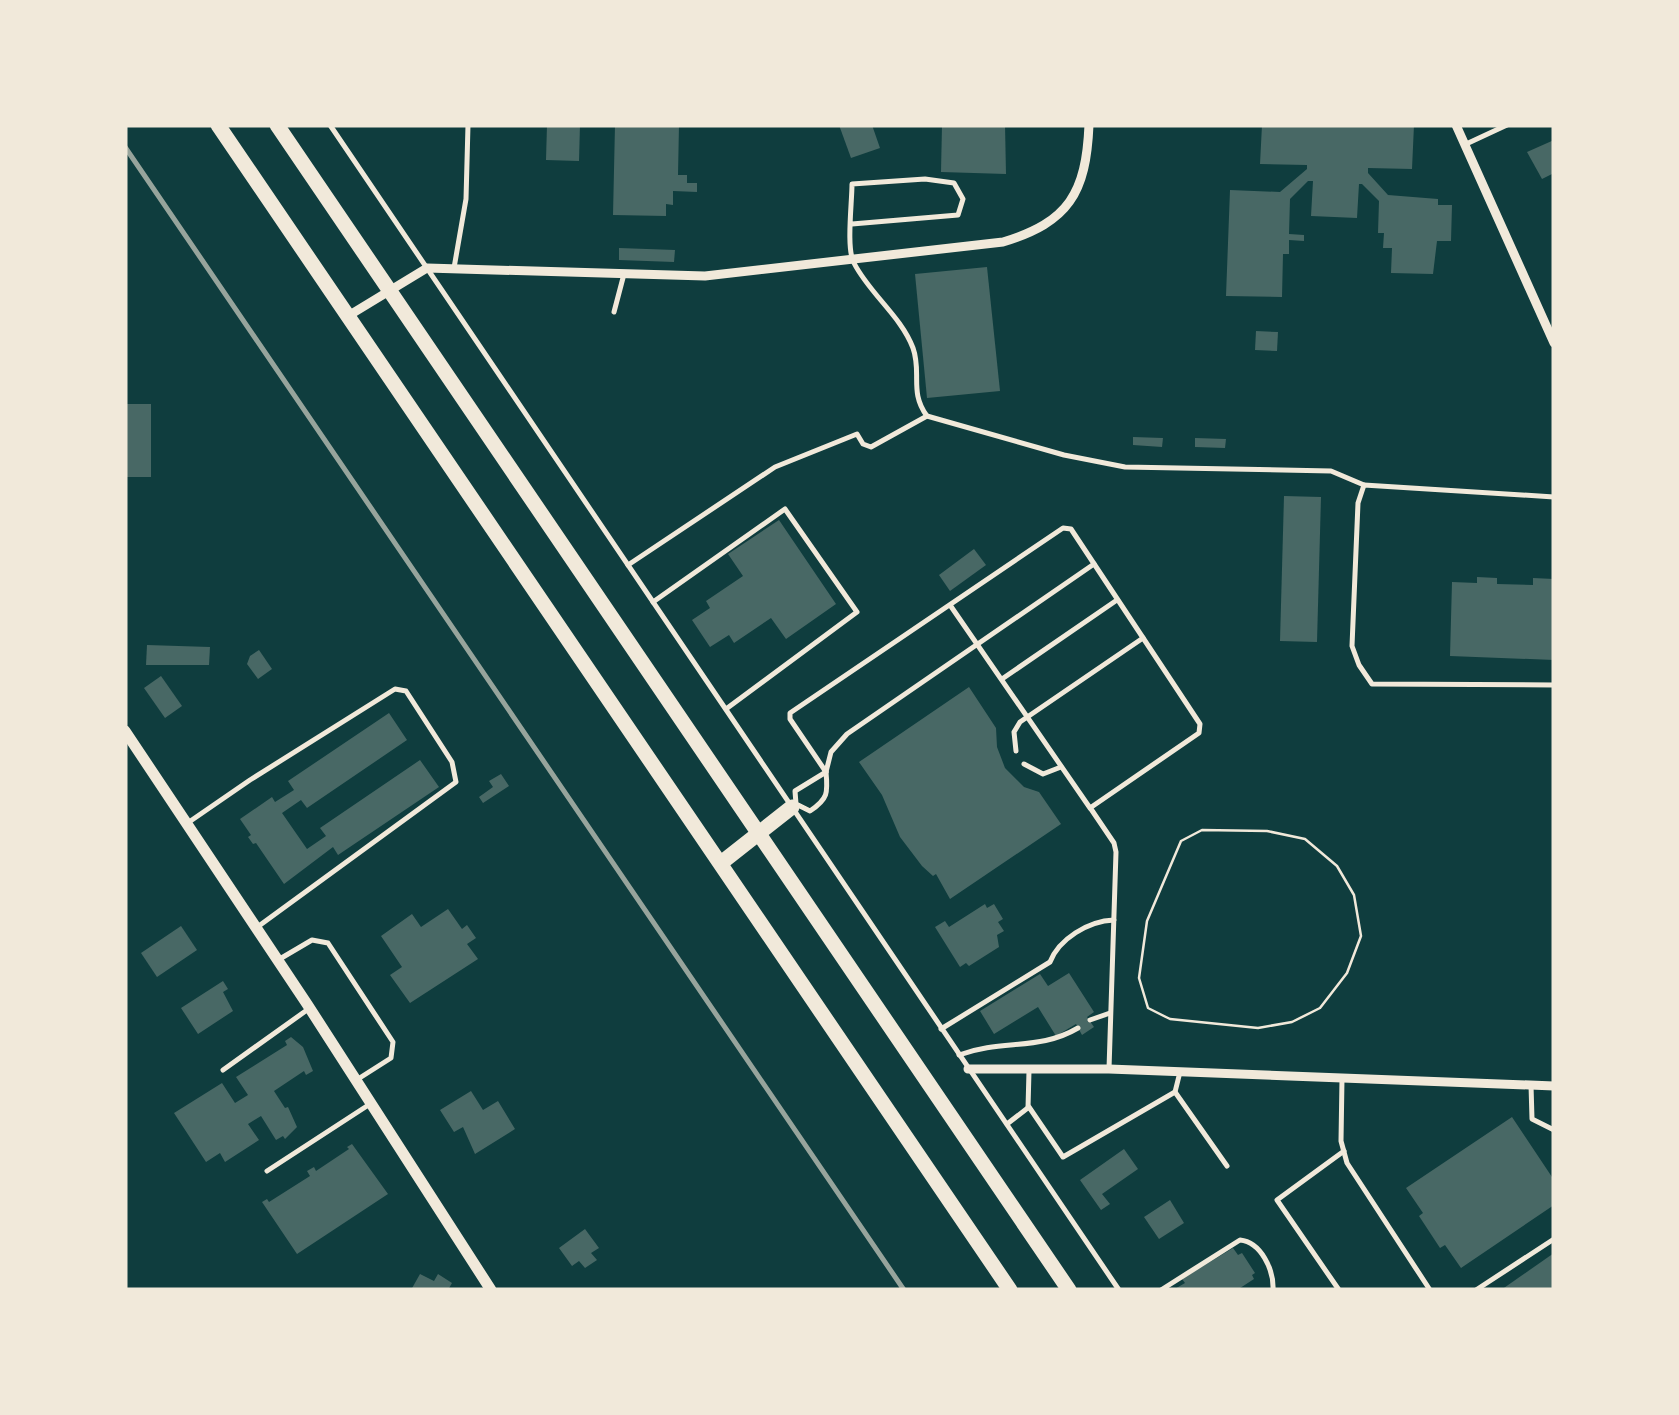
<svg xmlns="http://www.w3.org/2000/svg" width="1679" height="1415" font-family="Figtree,sans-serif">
	<rect width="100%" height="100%" fill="#0f3d3e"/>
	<!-- building -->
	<g fill="#486865">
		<path d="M547,125H580L579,161L546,160Z"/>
		<path d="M615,125H679L678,175H687V183H697V192L673,191V205L666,204V216L613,215Z"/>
		<path d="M839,125H872L880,148L851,158Z"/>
		<path d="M942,125H1005L1006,174L941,172Z"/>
		<path d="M1262,125H1414L1412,169L1368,168V173L1388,195L1438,199V205H1452L1451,241H1437L1433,274L1391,273L1392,248H1383L1384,233H1378L1379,201L1362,184H1359L1357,218L1311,216L1313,181H1308L1290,199L1289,234L1304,235V241L1289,240V254H1283L1282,297L1226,296L1230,190L1280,192L1307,169V165L1260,164Z"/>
		<path d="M1554,140V173L1542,179L1527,152Z"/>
		<path d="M619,248L675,250L674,262L619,260Z"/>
		<path d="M987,267L1000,391L927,398L915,274Z"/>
		<path d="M1256,331L1278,332L1277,351L1255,350Z"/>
		<rect x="125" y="404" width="26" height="73"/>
		<path d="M1133,437L1163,438L1162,447L1133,445Z"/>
		<path d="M1195,438L1226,439L1225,448L1195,447Z"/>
		<path d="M1284,496L1321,497L1317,642L1280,641Z"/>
		<path d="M779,520L836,604L786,639L771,618L734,643L729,635L710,647L692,620L710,608L706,601L743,576L728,554Z"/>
		<path d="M974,549L986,565L950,591L939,575Z"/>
		<path d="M1477,577L1497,578V584L1533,585V578L1554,579V660L1450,656L1452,582L1477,583Z"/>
		<path d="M147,645L210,647L209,665H146Z"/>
		<path d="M259,650L272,669L258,679L247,664L250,656Z"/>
		<path d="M161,676L182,706L165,718L144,688Z"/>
		<path d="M969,687L996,728L997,747L1005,768L1024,787L1039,792L1061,824L950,899L936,874L933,876L922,866L900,837L882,795L859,762Z"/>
		<path d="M389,713L407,740L307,808L301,800L282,813L307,849L326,836L320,828L420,760L439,787L338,855L333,847L284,884L256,843L253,844L248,837L251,835L240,819L272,797L275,802L294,790L288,781Z"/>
		<path d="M501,774L509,786L483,803L479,797L493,787L489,781Z"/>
		<path d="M985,904L987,908L994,904L1003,919L998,922L1004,931L997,935L999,947L969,966L966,963L960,967L935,927L945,921L949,927Z"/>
		<path d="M448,909L462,929L467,925L476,938L467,944L478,959L410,1003L390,975L402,967L381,936L412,914L421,927Z"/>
		<path d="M181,926L197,950L157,977L141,953Z"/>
		<path d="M1069,973L1094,1012L1087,1017L1094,1027L1082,1035L1076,1024L1056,1036L1038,1007L994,1034L980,1011L1040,974L1048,986Z"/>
		<path d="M223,981L228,989L223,992L233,1011L198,1034L181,1008Z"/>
		<path d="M291,1037L303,1047L313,1071L306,1075L304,1071L274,1091L285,1108L288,1107L297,1127L285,1139L283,1136L276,1140L261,1116L248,1124L259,1140L225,1162L220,1153L206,1162L174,1113L222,1083L235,1103L248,1095L236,1077L287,1045L285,1041Z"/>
		<path d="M471,1091L483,1110L498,1101L515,1129L475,1154L463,1127L454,1132L440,1110Z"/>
		<path d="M1512,1117L1554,1180V1205L1461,1268L1445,1245L1440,1248L1419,1216L1423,1213L1406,1188Z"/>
		<path d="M352,1144L388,1194L297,1254L262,1202L267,1199L269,1202L310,1176L307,1171L314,1167L316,1171L349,1149L347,1147Z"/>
		<path d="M1124,1149L1138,1169L1102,1194L1110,1204L1101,1210L1080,1180Z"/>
		<path d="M1170,1200L1184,1223L1159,1239L1144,1217Z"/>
		<path d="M585,1229L599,1248L591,1253L597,1260L585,1268L579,1261L572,1266L559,1248Z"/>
		<path d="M1233,1248L1238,1255L1242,1253L1255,1273L1252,1275L1254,1279L1237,1290H1173L1185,1283L1182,1279Z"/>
		<path d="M1554,1253V1290H1501Z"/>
		<path d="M420,1274L434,1281L438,1274L452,1283L448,1290H411Z"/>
	</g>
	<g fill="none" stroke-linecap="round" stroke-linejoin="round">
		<!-- path -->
		<path stroke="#f1e9da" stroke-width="2.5" d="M1202,830L1267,831L1305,839L1337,866L1354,895L1361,936L1347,973L1320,1008L1292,1022L1258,1028L1170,1019L1148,1008L1139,978L1147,921L1181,841Z"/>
		<!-- service -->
		<g stroke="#f1e9da" stroke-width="5">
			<path d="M330,125L1119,1290"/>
			<path d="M1464,145L1507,125"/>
			<path d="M852,224L958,215L963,199L954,183L925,179L852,184C852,203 846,249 854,263C869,293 901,316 913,348C922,373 909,392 927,416L1064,455L1125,467L1331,471L1364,485"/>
			<path d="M454,268L466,199L468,125"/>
			<path d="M614,312L624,274"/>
			<path d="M1554,497L1364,485L1358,503L1352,646L1359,665L1372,684L1554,685"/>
			<path d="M628,565L775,467L857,434L863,444L871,447L927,416"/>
			<path d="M653,602L785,509L857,612L726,709"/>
			<path d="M1002,679L1117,600"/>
			<path d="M1016,751L1014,732L1020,722L1143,638"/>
			<path d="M1024,764L1043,774L1061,767"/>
			<path d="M826,772L790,719V713L1063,528L1071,529L1200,724L1199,733L1090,808L950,605"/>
			<path d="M826,772L831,752L847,734L1094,564"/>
			<path d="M826,772C828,793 828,799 810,811L796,804L795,791Z"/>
			<path d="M1091,809L1114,843L1116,852L1109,1069"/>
			<path d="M189,822L250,780L395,689L406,691L452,762L456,782L256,928"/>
			<path d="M278,960L312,940L328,943L393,1042L391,1058L358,1079"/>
			<path d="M1090,1020L1110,1013"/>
			<path d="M941,1029L1050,962C1059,939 1088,921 1114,920"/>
			<path d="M959,1055C1003,1039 1039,1051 1078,1028"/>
			<path d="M223,1070L307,1010"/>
			<path d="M1342,1079L1341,1141L1347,1163L1430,1290"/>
			<path d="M1531,1085L1532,1119L1554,1130"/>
			<path d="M1175,1092L1227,1166"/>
			<path d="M1028,1108L1029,1071"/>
			<path d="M1007,1124L1029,1107L1063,1157L1175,1092L1180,1072"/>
			<path d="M267,1171L370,1104"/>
			<path d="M1161,1290L1240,1240C1261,1242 1274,1270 1273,1290"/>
			<path d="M1339,1290L1277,1200L1344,1151"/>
			<path d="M1476,1290L1554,1239"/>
		</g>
		<!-- minor -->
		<g stroke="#f1e9da" stroke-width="9">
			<path d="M1456,125L1554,343"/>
			<path d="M348,316L427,268L705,276L1003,242C1069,222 1086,193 1089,125"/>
			<path d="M968,1069H1109L1554,1086"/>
		</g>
		<!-- tertiary -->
		<path stroke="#f1e9da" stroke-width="11" d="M125,731L307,1004L491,1290"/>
		<!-- primary -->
		<g stroke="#f1e9da" stroke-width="15">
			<path d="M218,125L1010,1290"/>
			<path d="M277,125L1069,1290"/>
			<path d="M721,863L792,807"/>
		</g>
		<!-- rail -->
		<path stroke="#97a49c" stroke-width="5" d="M125,147L904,1290"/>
	</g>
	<!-- border -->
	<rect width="1679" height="1415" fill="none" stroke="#f1e9da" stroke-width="255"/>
</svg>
